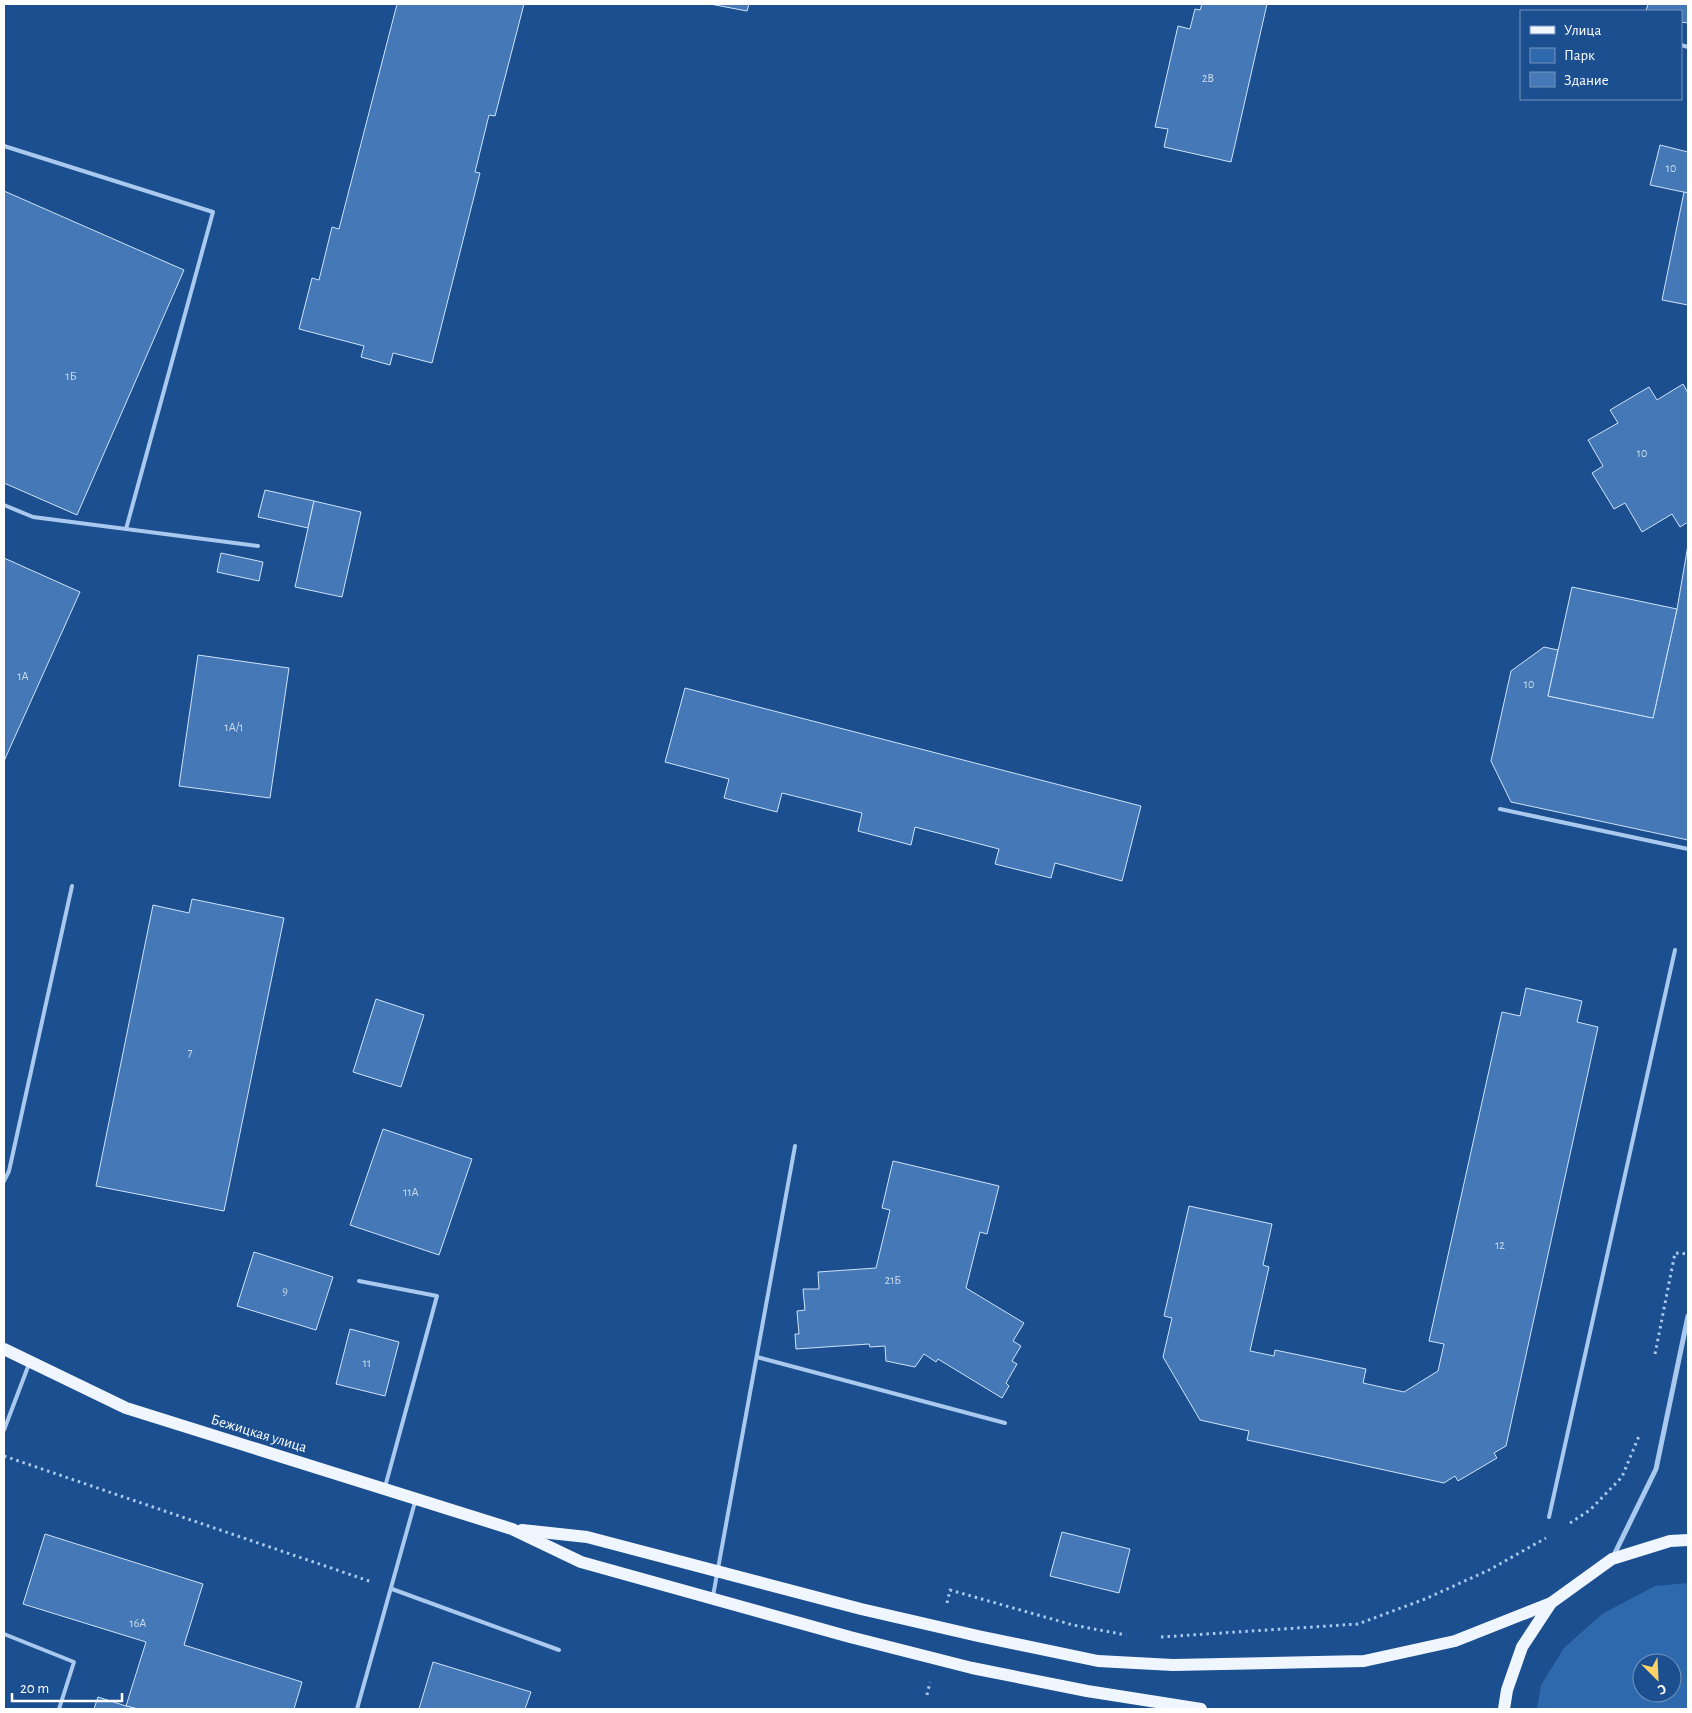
<svg xmlns="http://www.w3.org/2000/svg" width="1692" height="1713" font-family="'Alegreya Sans',sans-serif">
	<rect width="100%" height="100%" fill="#1b4f8f"/>
	<!-- green -->
	<path fill="#2e69ad" fill-rule="evenodd" d="M1688,1583V1709H1537L1541,1685L1564,1648L1602,1614L1655,1586ZM1642,1663H1672V1693H1642Z"/>
	<!-- building -->
	<g fill="#4478b7" stroke="#cfe3fa">
		<path d="M397,4H524L495,116L489,115L475,172L480,173L432,363L393,353L390,365L361,357L364,346L299,329L312,278L319,280L332,227L339,229Z"/>
		<path d="M710,4H749L747,11Z"/>
		<path d="M1202,4H1267L1231,162L1164,147L1168,129L1155,127L1178,26L1190,29L1195,9L1200,10Z"/>
		<path d="M1648,4H1688V23L1681,22V11H1646Z"/>
		<path d="M1660,145L1688,152V193L1650,185Z"/>
		<path d="M4,191L184,270L77,515L4,483Z"/>
		<path d="M1684,192L1688,193V305L1662,300Z"/>
		<path d="M1683,384L1688,393V522L1680,527L1672,514L1642,532L1625,503L1614,509L1592,473L1603,466L1588,440L1618,423L1610,410L1649,387L1657,400Z"/>
		<path d="M265,490L314,501L308,528L258,517Z"/>
		<path d="M314,501L361,512L342,597L295,587Z"/>
		<path d="M1688,545V840L1511,802L1491,761L1511,671L1544,647L1558,650L1548,696L1653,718L1677,609Z"/>
		<path d="M221,553L263,562L259,581L217,572Z"/>
		<path d="M4,558L80,592L4,761Z"/>
		<path d="M1572,587L1677,609L1653,718L1548,696Z"/>
		<path d="M198,655L289,668L270,798L179,786Z"/>
		<path d="M685,688L1141,806L1122,881L1055,863L1051,878L995,864L999,849L915,827L911,845L858,831L862,813L782,793L777,812L724,798L729,779L665,762Z"/>
		<path d="M192,899L284,918L224,1211L96,1186L153,905L189,913Z"/>
		<path d="M1526,988L1582,1001L1577,1022L1598,1027L1506,1446L1494,1453L1497,1458L1458,1481L1455,1476L1444,1483L1247,1440L1249,1431L1200,1420L1163,1357L1172,1318L1164,1316L1189,1206L1272,1224L1263,1265L1269,1267L1250,1351L1274,1356L1275,1350L1366,1369L1363,1383L1404,1392L1438,1371L1444,1344L1429,1341L1502,1012L1520,1016Z"/>
		<path d="M376,999L424,1015L401,1087L353,1072Z"/>
		<path d="M383,1129L472,1159L439,1255L350,1225Z"/>
		<path d="M893,1161L999,1186L987,1234L980,1232L966,1288L1024,1323L1013,1341L1021,1346L1012,1361L1017,1364L1006,1383L1009,1386L1002,1398L938,1359L936,1362L924,1354L915,1367L886,1361L885,1346L870,1347L869,1344L796,1349L795,1334H799L797,1311L805,1310L803,1289H819L818,1272L876,1268L890,1210L882,1208Z"/>
		<path d="M254,1252L333,1277L316,1330L237,1306Z"/>
		<path d="M350,1329L399,1342L385,1396L336,1384Z"/>
		<path d="M1062,1532L1130,1549L1119,1593L1050,1576Z"/>
		<path d="M45,1534L203,1584L184,1645L302,1682L294,1709H138L126,1706L146,1642L23,1604Z"/>
		<path d="M433,1662L531,1692L525,1709H419Z"/>
		<path d="M98,1697L126,1706L138,1709H94Z"/>
	</g>
	<g fill="none" stroke-linecap="round" stroke-linejoin="round">
		<!-- path -->
		<g stroke="#a9c9ee" stroke-width="3" stroke-dasharray="2.5 4" stroke-linecap="butt">
			<path d="M1655,1354L1675,1253L1688,1254"/>
			<path d="M4,1456L372,1582"/>
			<path d="M1570,1523L1590,1510L1622,1477L1639,1436"/>
			<path d="M947,1603L950,1590L1073,1625L1126,1635"/>
			<path d="M1161,1637L1358,1624L1425,1599L1489,1570L1546,1538"/>
			<path d="M927,1695L930,1682"/>
		</g>
		<!-- lane -->
		<g stroke="#a9c9ee" stroke-width="4">
			<path d="M1681,45L1688,47"/>
			<path d="M4,146L213,212L126,529"/>
			<path d="M4,505L33,517L258,546"/>
			<path d="M1500,809L1688,849"/>
			<path d="M4,1181L9,1171L72,886"/>
			<path d="M359,1281L437,1296L385,1487"/>
			<path d="M757,1357L1005,1423"/>
			<path d="M4,1430L29,1364"/>
			<path d="M1549,1517L1675,950"/>
			<path d="M392,1589L559,1650"/>
			<path d="M713,1596L795,1146"/>
			<path d="M4,1634L74,1662L59,1709"/>
			<path d="M357,1709L415,1502"/>
		</g>
		<!-- street -->
		<path stroke="#a9c9ee" stroke-width="5" d="M1613,1557L1656,1469L1688,1316"/>
		<!-- primary -->
		<g stroke="#f0f6ff" stroke-width="12">
			<path d="M4,1349L126,1408L512,1529L581,1562L850,1637L972,1668L1087,1691L1201,1709"/>
			<path d="M522,1530L587,1537L861,1609L978,1636L1098,1661L1173,1665L1364,1661L1455,1641L1551,1603"/>
			<path d="M1504,1709L1507,1690L1522,1647L1551,1603L1612,1559L1670,1541L1688,1540"/>
		</g>
	</g>
	<g text-anchor="middle" stroke-width="4" stroke-linejoin="round" paint-order="stroke">
		<!-- number labels -->
		<g font-size="12" fill="#d0dded">
			<text x="1208" y="82">2В</text>
			<text x="1671" y="172">10</text>
			<text x="71" y="380">1Б</text>
			<text x="1642" y="457">10</text>
			<text x="23" y="680">1А</text>
			<text x="1529" y="688">10</text>
			<text x="234" y="731">1А/1</text>
			<text x="190" y="1056">7</text>
			<text x="411" y="1196">11А</text>
			<text x="1500" y="1249">12</text>
			<text x="893" y="1284">21Б</text>
			<text x="285" y="1295">9</text>
			<text x="367" y="1367">11</text>
			<text x="138" y="1627">16А</text>
		</g>
		<!-- street labels -->
		<g font-size="15" fill="#fff" stroke="#1b4f8f">
			<text transform="translate(259 1433) rotate(17)" y="5">Бежицкая улица</text>
		</g>
	</g>
	<!-- border -->
	<rect width="1692" height="1713" fill="none" stroke="#ffffff" stroke-width="10"/>
	<!-- legend -->
	<rect x="1520" y="10" width="162" height="90" fill="#1b4f8f" stroke="#7695bc"/>
	<rect x="1530" y="26" width="25" height="8" fill="#f0f6ff" stroke="#7695bc"/>
	<text x="1564" y="35" font-size="15" fill="#ffffff">Улица</text>
	<rect x="1530" y="48" width="25" height="15" fill="#2e69ad" stroke="#7695bc"/>
	<text x="1564" y="60" font-size="15" fill="#ffffff">Парк</text>
	<rect x="1530" y="72" width="25" height="15" fill="#4478b7" stroke="#7695bc"/>
	<text x="1564" y="85" font-size="15" fill="#ffffff">Здание</text>
	<!-- north arrow -->
	<g transform="translate(1657 1678) rotate(156)"><circle r="24" fill="#1b4f8f" stroke="#7695bc"/>
	<path d="M0-4L9 19L0 12L-9 19Z" fill="#ffd166"/>
	<text y="-8" font-size="14" font-weight="bold" text-anchor="middle" fill="#ffffff">С</text>
	</g>
	<!-- scale -->
	<path d="M12 1693v8h110v-8" fill="none" stroke="#ffffff" stroke-width="2.5"/>
	<text x="20" y="1693" font-size="15" fill="#ffffff" stroke="#1b4f8f" stroke-width="4" paint-order="stroke">20 m</text>
</svg>
